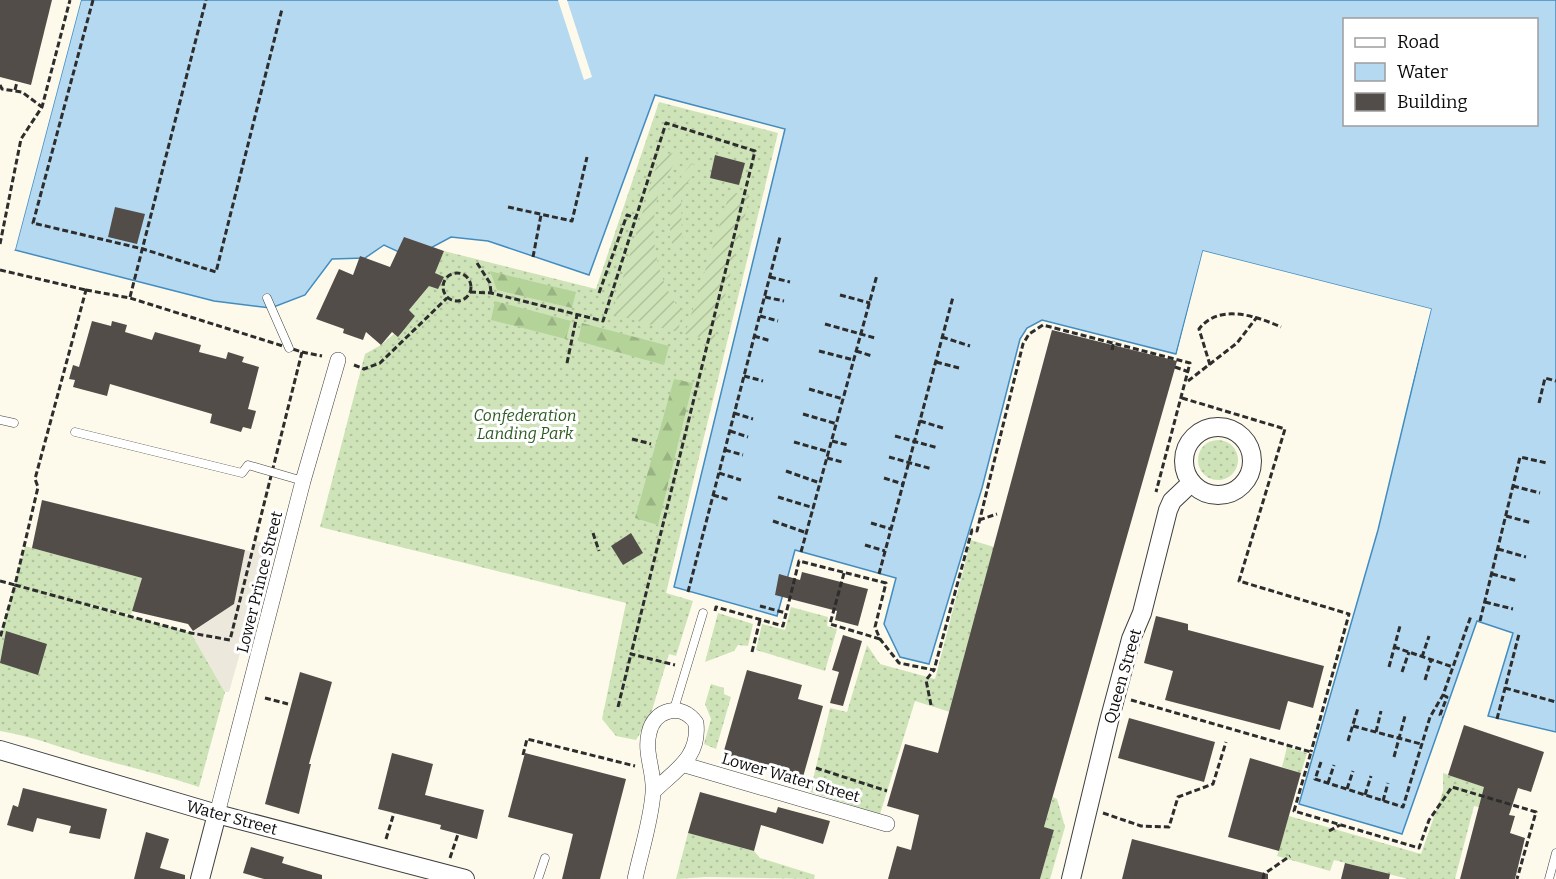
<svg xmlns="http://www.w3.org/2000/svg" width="1556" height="879" font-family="Bitter,serif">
	<defs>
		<pattern id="grass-dots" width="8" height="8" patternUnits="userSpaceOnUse" patternTransform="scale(1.5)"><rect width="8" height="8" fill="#cee4b8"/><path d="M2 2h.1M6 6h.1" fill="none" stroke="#b0c29d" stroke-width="1.8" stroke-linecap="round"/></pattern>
		<pattern id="forest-firs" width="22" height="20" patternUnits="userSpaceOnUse" patternTransform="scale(1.5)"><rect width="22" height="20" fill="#b3d399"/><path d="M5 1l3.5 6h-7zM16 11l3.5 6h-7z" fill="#99b482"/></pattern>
		<pattern id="garden-furrows" width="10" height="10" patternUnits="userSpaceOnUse" patternTransform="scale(1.5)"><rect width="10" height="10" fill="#cee4b8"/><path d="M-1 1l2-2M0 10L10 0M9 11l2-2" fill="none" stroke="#b0c29d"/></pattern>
	</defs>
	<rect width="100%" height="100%" fill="#fdfaeb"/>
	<!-- grass -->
	<g fill="url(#grass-dots)">
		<path d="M659,102L778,133L666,593L693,601L676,656L669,654L650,717L636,740L616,736L602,719L626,603L320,527L365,354L381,345L415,316L409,310L429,286L444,251L596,289Z"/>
		<circle cx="1218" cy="460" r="20"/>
		<path d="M971,540L994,547L950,712L915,701L880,814L810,792L830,708L847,712L867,645L880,664L935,679Z"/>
		<path d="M25,546L142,578L131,615L74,601L191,633L225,692L199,787C164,775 128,767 93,757C61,748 32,736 0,731V638Z"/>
		<path d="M791,607L828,617L827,626L837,629L825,671L756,650L762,624L785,630Z"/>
		<path d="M718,613L753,624L748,646L738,645L734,651L705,662Z"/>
		<path d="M711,684L724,688V694L731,697L716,749L704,744L711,719L705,704Z"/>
		<path d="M1287,747L1307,753L1301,773L1282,767Z"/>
		<path d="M1443,773L1515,797L1510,813L1474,806L1455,879H1408L1334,860L1330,871L1277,856L1289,816L1421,854L1443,791Z"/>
		<path d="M1053,797L1057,799L1065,827L1050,879H1040L1054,830L1044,827Z"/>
		<path d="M688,833L754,851L760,858L815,875L814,879L706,877L676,879Z"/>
	</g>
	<!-- forest -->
	<g fill="url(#forest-firs)">
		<path d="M490,271L576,292L572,308L497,290Z"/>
		<path d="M495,301L571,321L566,339L491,320Z"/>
		<path d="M582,323L669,346L664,365L578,341Z"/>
		<path d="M674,379L693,383L658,525L635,518Z"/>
	</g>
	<!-- garden -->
	<g fill="url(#garden-furrows)">
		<path d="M681,153C675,163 667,174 662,185C645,225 655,280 682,312L678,332L612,314L660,154Z"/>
		<path d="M692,163L698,169L681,191L682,245H673L670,240C671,206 668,189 692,163Z"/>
		<path d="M730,192L750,196L714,340L685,334Z"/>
	</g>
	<!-- plaza -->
	<path fill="#ece8dc" d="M255,541L271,544L229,692H225L191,633L234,604L245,550L252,552Z"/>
	<!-- water -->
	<path fill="#b5d9f0" stroke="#428cc0" stroke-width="1.5" fill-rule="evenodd" d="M81,0H1556V732L1488,716L1513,633L1477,621L1402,834L1299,804L1378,530L1431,309L1203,251L1176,354L1042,320L1027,328L1020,339L982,488L929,664L900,657L884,624L896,578L795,550L777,616L674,587L785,129L655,95L589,275L488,241L451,237L412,258L384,245L365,258L332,259L305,295L271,308L214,301L15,250ZM1344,20H1536V124H1344Z"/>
	<!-- pier -->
	<g fill="#fdfaeb">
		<path d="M78,0H81L15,250L12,249Z"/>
		<path d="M558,0H567L592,77L584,80Z"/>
		<path d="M1203,251L1431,309L1387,482L1428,311L1205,255L1181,350L1176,357Z"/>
	</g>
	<!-- building -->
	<g fill="#534d49">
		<path d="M0,0H52L31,85L0,77Z"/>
		<path d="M715,155L745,163L739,185L710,178Z"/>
		<path d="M115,207L145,214L137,244L108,237Z"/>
		<path d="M404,237L444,251L435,273L444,277L438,289L429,286L409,310L415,316L398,337L392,332L381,345L366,332L363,340L343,333L344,329L316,319L339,269L353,275L360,256L390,267Z"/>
		<path d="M92,321L111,326L112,321L127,325L125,332L152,340L155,332L201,345L199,352L226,359L228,352L244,357L242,362L259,367L248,409L256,411L251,429L243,427L241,432L210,423L212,414L110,384L107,396L73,387L75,380L69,379L73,365L79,367Z"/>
		<path d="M1052,330L1177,361L1044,827L1054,830L1040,879H888L897,846L911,850L919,815L887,806L905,744L938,753Z"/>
		<path d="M42,500L245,550L234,604L193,631L188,624L132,611L142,578L32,548Z"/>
		<path d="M631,533L643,553L623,565L611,546Z"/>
		<path d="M802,572L868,589L858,626L835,620L837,611L775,595L779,574L800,580Z"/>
		<path d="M1156,616L1188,624V630L1324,666L1313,708L1288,701L1280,730L1165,700L1173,671L1144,663Z"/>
		<path d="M6,631L47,644L38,675L0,663Z"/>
		<path d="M843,635L862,641L843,706L830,703L839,672L832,670Z"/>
		<path d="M747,670L802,685L798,699L823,706L803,777L723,754Z"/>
		<path d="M300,672L332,682L309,764H311L299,814L265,804Z"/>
		<path d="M1129,718L1215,742L1204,782L1118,758Z"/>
		<path d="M1464,725L1544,752L1531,792L1518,788L1509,815L1515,816L1510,833L1525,838L1515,879H1460L1484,787L1448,775Z"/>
		<path d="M392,753L433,764L425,795L484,810L477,839L440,829L441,825L378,809Z"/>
		<path d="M525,753L626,779L600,879H562L573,834L508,817Z"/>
		<path d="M1250,758L1301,773L1279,851L1228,837Z"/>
		<path d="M23,788L107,809L100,839L69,833L71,826L37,818L33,832L7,825L13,805L18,807Z"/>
		<path d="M700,792L776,813L778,807L830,821L823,844L761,825L754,851L688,833Z"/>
		<path d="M146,832L169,839L160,868L185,875V879H134Z"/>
		<path d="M1132,839L1268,874V879H1122Z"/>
		<path d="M251,847L284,857L282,863L322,875V879H264L243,873Z"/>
		<path d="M1345,863L1390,874L1389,879H1341Z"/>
	</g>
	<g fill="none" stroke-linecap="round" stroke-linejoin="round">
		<defs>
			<g id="service">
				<path d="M267,298L289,348"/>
				<path d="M0,420L14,423"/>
				<path d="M75,432L242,473L248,465L303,481"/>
				<path d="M674,709L703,613"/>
				<path d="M538,879L545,858"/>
				<path d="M1549,879L1556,853"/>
			</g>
			<g id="minor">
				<path d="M685,765L887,824"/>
				<path d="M217,814L303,481L338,360"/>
				<path d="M635,879C641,851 651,821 653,793C655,773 644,754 649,733C654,709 682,702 696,723C700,758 675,770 653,792"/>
			</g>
			<g id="tertiary">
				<circle cx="1218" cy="461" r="34"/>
				<path d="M0,750L217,814L465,879"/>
				<path d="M200,879L217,814"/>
				<path d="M1071,879L1109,721L1131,639L1142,613L1168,510L1172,501L1191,483"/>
			</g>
		</defs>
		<!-- service casing -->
		<use href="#service" stroke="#3e3e3e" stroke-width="9"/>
		<!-- minor casing -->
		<use href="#minor" stroke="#3e3e3e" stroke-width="16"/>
		<!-- tertiary casing -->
		<use href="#tertiary" stroke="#3e3e3e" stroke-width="20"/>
		<!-- path -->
		<g stroke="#2d2d2d" stroke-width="3" stroke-dasharray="6 3" stroke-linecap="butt">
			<path d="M93,0L33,223L143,249L216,272L282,9"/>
			<path d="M0,85L2,89L22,92L42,107"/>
			<path d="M15,90L17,82"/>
			<path d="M508,207L572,221L587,157"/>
			<path d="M0,244L21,139L42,107L70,0"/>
			<path d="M533,257L541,215"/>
			<path d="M477,263L490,283L491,293"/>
			<path d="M0,270L86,290"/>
			<circle cx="457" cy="287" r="14"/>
			<path d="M770,277L790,282"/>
			<path d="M86,290L130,298L302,352L230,640L191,633L15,585L38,487L35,479Z"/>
			<path d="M470,292L491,293L603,321L666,123L755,151L631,654L675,665"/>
			<path d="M599,293L627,215L635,218"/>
			<path d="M840,295L870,303"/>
			<path d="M130,297L206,0"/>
			<path d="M765,297L784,301"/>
			<path d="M760,316L778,321"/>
			<path d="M825,324L875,338"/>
			<path d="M754,336L771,341"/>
			<path d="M942,337L970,346"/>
			<path d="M1112,350L1114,341"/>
			<path d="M819,351L854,360"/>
			<path d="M856,351L872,356"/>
			<path d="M302,352L322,356"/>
			<path d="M936,362L959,368"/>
			<path d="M567,363L577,315"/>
			<path d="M354,365L364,369L380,363L447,298"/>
			<path d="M1210,365L1199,329C1219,303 1256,316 1281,327"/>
			<path d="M1175,367L1189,372"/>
			<path d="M744,376L763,381"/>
			<path d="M1188,381L1237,343L1257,317"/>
			<path d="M809,389L843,399"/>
			<path d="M1182,398L1285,429L1239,581L1349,614L1311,752"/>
			<path d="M1539,403L1545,378L1556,381"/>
			<path d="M734,413L753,419"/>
			<path d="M803,414L837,424"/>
			<path d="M920,421L943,428"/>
			<path d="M730,431L748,437"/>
			<path d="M895,436L938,448"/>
			<path d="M632,439L651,444"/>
			<path d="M832,441L848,445"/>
			<path d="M794,442L829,452"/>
			<path d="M725,450L743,455"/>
			<path d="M889,457L932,469"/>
			<path d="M827,458L842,462"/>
			<path d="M786,471L820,483"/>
			<path d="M719,473L741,480"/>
			<path d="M884,478L903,484"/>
			<path d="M1513,486L1540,493"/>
			<path d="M713,495L730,500"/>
			<path d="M778,497L814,508"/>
			<path d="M1506,516L1532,523"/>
			<path d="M979,520L997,514"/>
			<path d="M773,521L807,533"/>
			<path d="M871,523L891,529"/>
			<path d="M593,533L599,551"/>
			<path d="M865,545L885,551"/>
			<path d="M1498,549L1526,557"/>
			<path d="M801,552L877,275"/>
			<path d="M844,573L830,624L880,639"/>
			<path d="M879,574L953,297"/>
			<path d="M1492,574L1518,581"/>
			<path d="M0,581L15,585L0,638"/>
			<path d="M688,592L780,237"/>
			<path d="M1485,602L1513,609"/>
			<path d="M760,606L786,613"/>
			<path d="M715,611L716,607L783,626L799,561L886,583L875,627L880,639L899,663L934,670L972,530L977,531L1023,344L1029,334L1043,325L1190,363L1156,492"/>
			<path d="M1480,621L1520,457L1547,463"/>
			<path d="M1394,647L1453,667"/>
			<path d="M752,652L760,620"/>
			<path d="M1422,657L1429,636"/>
			<path d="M1389,667L1400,626"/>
			<path d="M1402,672L1409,652"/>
			<path d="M1425,680L1431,660"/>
			<path d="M1505,688L1556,702"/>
			<path d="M1443,695L1447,697L1440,715L1443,717"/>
			<path d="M265,698L288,704"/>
			<path d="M1131,700L1311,752L1294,811L1419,848L1429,820L1452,787L1536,812L1517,879"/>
			<path d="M931,705L926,680L934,670"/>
			<path d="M618,707L631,654"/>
			<path d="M1497,719L1519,634"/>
			<path d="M1353,726L1421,744"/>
			<path d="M1376,732L1381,711"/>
			<path d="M1348,741L1358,708"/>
			<path d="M523,755L527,739L635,766"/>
			<path d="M1394,757L1405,716"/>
			<path d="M1321,762L1315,779L1403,807L1430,717L1443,695L1471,616"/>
			<path d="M816,768L887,791"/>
			<path d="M1328,783L1334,765"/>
			<path d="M1347,789L1353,771"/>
			<path d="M1365,795L1371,776"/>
			<path d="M1383,801L1388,783"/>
			<path d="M1103,813L1141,826L1169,827L1178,797L1213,784L1226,742"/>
			<path d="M1329,831L1340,825"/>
			<path d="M386,839L394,813"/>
			<path d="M450,858L458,834"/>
			<path d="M1263,879L1264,874L1290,856"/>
		</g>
		<!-- service -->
		<use href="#service" stroke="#fff" stroke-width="8"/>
		<!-- minor -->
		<use href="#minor" stroke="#fff" stroke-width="15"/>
		<!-- tertiary -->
		<use href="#tertiary" stroke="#fff" stroke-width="18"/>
	</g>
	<g text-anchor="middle" stroke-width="6" stroke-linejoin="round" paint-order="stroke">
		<!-- park labels -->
		<g font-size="16" font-style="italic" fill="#2d5c22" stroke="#fff">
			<text x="525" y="421">Confederation<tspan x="525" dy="18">Landing Park</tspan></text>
		</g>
		<!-- street labels -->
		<g font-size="16" fill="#0b0b0b" stroke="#fff">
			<text transform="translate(259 582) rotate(-76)" y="6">Lower Prince Street</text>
			<text transform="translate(1122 676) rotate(-74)" y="6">Queen Street</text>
			<text transform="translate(791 777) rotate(16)" y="6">Lower Water Street</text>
			<text transform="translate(232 817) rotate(15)" y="6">Water Street</text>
		</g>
	</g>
	<!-- legend -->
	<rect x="1343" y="18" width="195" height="108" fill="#ffffff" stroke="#9d9d9d" stroke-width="1.5"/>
	<rect x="1355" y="38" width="30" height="9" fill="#ffffff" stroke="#9d9d9d" stroke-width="1.5"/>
	<text x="1397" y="48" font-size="18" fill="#0b0b0b">Road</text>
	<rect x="1355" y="63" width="30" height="18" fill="#b5d9f0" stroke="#9d9d9d" stroke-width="1.5"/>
	<text x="1397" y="78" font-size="18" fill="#0b0b0b">Water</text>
	<rect x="1355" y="93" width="30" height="18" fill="#534d49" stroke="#9d9d9d" stroke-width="1.5"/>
	<text x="1397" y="108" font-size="18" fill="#0b0b0b">Building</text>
</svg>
